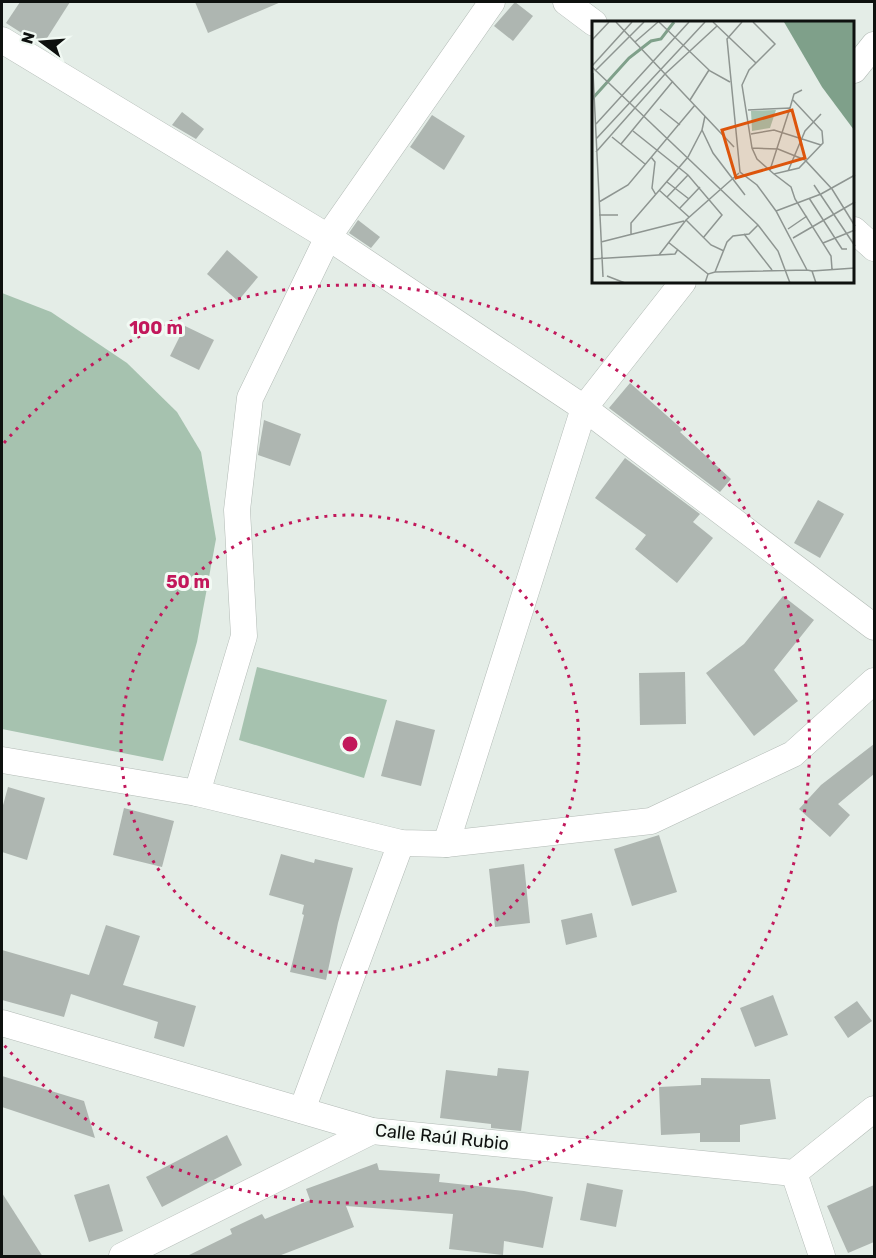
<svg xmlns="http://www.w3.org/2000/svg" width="876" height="1258" font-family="Rubik,sans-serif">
	<rect width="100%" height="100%" fill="#e4ede7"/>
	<!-- green -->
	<g fill="#a6c2af">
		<path d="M2,293L51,312L127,363L177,412L201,452L216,539L197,642L163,761L2,729Z"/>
		<path d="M257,667L387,700L364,778L239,740Z"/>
	</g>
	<!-- building -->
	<g fill="#aeb6b1">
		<path d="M20,2H70L42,46L6,23Z"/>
		<path d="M195,2H281L208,33Z"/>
		<path d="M515,2L533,16L513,41L494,26Z"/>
		<path d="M182,112L204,129L196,139L172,125Z"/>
		<path d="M432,115L465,136L444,170L410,147Z"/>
		<path d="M358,220L380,237L371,248L349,233Z"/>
		<path d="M227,250L258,277L238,301L207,274Z"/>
		<path d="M185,326L214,340L199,370L170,356Z"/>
		<path d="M630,383L683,430L680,432L731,479L720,492L609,408Z"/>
		<path d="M264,420L301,434L290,466L258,455Z"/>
		<path d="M625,458L700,514L693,522L713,538L677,583L635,549L646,535L595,498Z"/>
		<path d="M818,500L844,514L820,558L794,543Z"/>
		<path d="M783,596L814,620L774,670L798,701L754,736L706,673L744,644Z"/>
		<path d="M685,672L686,724L640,725L639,673Z"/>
		<path d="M396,720L435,730L421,786L381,776Z"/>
		<path d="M874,744V774L838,804L850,815L830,837L799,809L821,785Z"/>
		<path d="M8,787L45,798L27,860L2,852V809Z"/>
		<path d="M124,808L174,821L162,867L113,855Z"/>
		<path d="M659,835L677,892L632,906L614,849Z"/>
		<path d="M281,854L314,863L315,859L353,868L338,923L326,980L290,972L304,915L302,914L304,905L269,895Z"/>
		<path d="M524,864L530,923L495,927L489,869Z"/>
		<path d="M592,913L597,937L566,945L561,920Z"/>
		<path d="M106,925L140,936L123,985L196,1006L184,1047L154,1038L158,1022L71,994L64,1017L2,1000V950L89,975Z"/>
		<path d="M773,995L788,1035L755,1047L740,1008Z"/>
		<path d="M857,1001L872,1021L848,1038L834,1017Z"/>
		<path d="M498,1068L529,1071L521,1131L491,1128V1124L440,1118L446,1070L497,1076Z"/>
		<path d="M2,1076L84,1101L95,1138L2,1107Z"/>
		<path d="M701,1078L770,1079L776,1119L740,1125V1142H700V1133L661,1135L659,1087L701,1085Z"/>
		<path d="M227,1135L242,1165L162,1207L146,1177Z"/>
		<path d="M377,1163L379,1170L440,1174L439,1182L524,1191L553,1197L543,1248L504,1241L503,1255L449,1249L453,1214L346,1206L354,1227L276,1257H185L232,1234L230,1229L262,1214L265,1219L310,1200L306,1189Z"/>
		<path d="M587,1183L623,1190L616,1227L580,1220Z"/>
		<path d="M109,1184L123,1231L89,1242L74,1195Z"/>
		<path d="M874,1185V1242L848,1253L827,1206Z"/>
		<path d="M2,1193L43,1257H2Z"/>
	</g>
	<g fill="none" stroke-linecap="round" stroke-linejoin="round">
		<defs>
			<g id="minor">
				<path d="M566,2L594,23"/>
				<path d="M2,40L328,237L584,408L874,627"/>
				<path d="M854,70L874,45"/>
				<path d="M854,230L874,248"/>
				<path d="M2,760L197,793L401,843L446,844L651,821L793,754L874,681"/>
				<path d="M197,793L244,636L237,510L250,398L328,237L492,2"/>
				<path d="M446,844L584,408L683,282"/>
				<path d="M2,1023L372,1131L794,1173L874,1109"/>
				<path d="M302,1110L401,843"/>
				<path d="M794,1173L822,1256"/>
				<path d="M122,1256L372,1131"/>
			</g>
		</defs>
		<!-- minor casing -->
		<use href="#minor" stroke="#b2bab5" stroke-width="27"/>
		<!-- minor -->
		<use href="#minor" stroke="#fff" stroke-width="26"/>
	</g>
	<!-- distance rings -->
	<g fill="none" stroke="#c2185b" stroke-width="3" stroke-dasharray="3 6">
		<circle cx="350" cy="744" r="229"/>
		<path d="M4 443A459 459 0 1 1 4 1045"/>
	</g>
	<g text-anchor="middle" stroke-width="6" stroke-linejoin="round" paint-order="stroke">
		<!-- street labels -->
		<g font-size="18" fill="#0e110f" stroke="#f2faf4">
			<text transform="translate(442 1137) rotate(6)" y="6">Calle Raúl Rubio</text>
		</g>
	</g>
	<!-- overview -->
	<g transform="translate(592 21)">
		<rect width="262" height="262" fill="#e4ede7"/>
		<path d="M184,89L178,107L160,110L159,90Z" fill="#a6c2af"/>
		<path d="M192,1H262V109L230,66Z" fill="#7fa08a"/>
		<path fill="none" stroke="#7fa08a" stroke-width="3" d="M0,78L37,37L59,20L69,18L82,1"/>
		<path fill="none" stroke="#8e9591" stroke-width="1.5" d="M24,1L142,126M67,1L118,50L138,61M121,1L164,42M150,1L135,18L148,151L165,164L184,190L215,249M161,1L183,23L157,49L150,64L160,127L165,138L182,153L207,147L231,122L230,110L201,79M0,19L17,1M43,21L66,1M0,45L40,1M0,46L166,204L186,230L198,262M3,50L52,1M1,52L11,256M98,79L117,49M198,87L202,73L210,69M68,88L88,104M156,89L198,87L178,149M113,95L110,109L121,132L153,174M4,103L97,1M41,110L96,154L130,194L111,217M159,113L182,109L229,124M20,116L53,143M4,118L113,1M29,123L81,60M160,127L186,128L213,139L240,168L263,205M4,131L73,53L125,5M59,136L63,141L60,167L64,174M196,150L213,110L229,93M182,153L199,166L203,178L239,235L240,248M75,161L97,178M222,164L263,225M67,169L97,196M75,176L96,154M217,177L250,228H255M7,181L36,164L103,84M88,187L108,166M184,190L229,173L263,154M7,194H26M94,199L119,224L132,230M196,208L215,195M39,213V202L96,136L110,109M152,213L180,249M201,217L263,181M9,221L92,200M76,221L116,253M231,222L263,209M67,234L94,199L147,152M0,238L83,233L86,228M220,250L263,247M123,251L135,221L141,215L157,213L166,204M15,255L33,262M113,262L116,253L123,251L215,249L220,250L224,262"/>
		<path fill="#dd550c" fill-opacity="0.15" stroke="#dd550c" stroke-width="3" d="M200,89L213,137L144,157L130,109Z"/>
		<rect width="262" height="262" fill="none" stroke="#0e110f" stroke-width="3"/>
	</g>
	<circle cx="350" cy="744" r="9" fill="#c2185b" stroke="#f2faf4" stroke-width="3"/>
	<g font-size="18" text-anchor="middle" font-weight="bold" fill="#c2185b" stroke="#f2faf4" stroke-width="6" stroke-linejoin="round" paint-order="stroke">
		<text x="156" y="334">100 m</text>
		<text x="188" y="588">50 m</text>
	</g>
	<!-- border -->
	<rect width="876" height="1258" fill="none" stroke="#0e110f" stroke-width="6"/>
	<!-- north arrow -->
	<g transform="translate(42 42) rotate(286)" stroke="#f2faf4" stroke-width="4.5" paint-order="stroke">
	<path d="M0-4.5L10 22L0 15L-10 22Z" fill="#0e110f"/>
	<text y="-9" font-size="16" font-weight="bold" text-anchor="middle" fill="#0e110f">N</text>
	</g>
</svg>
